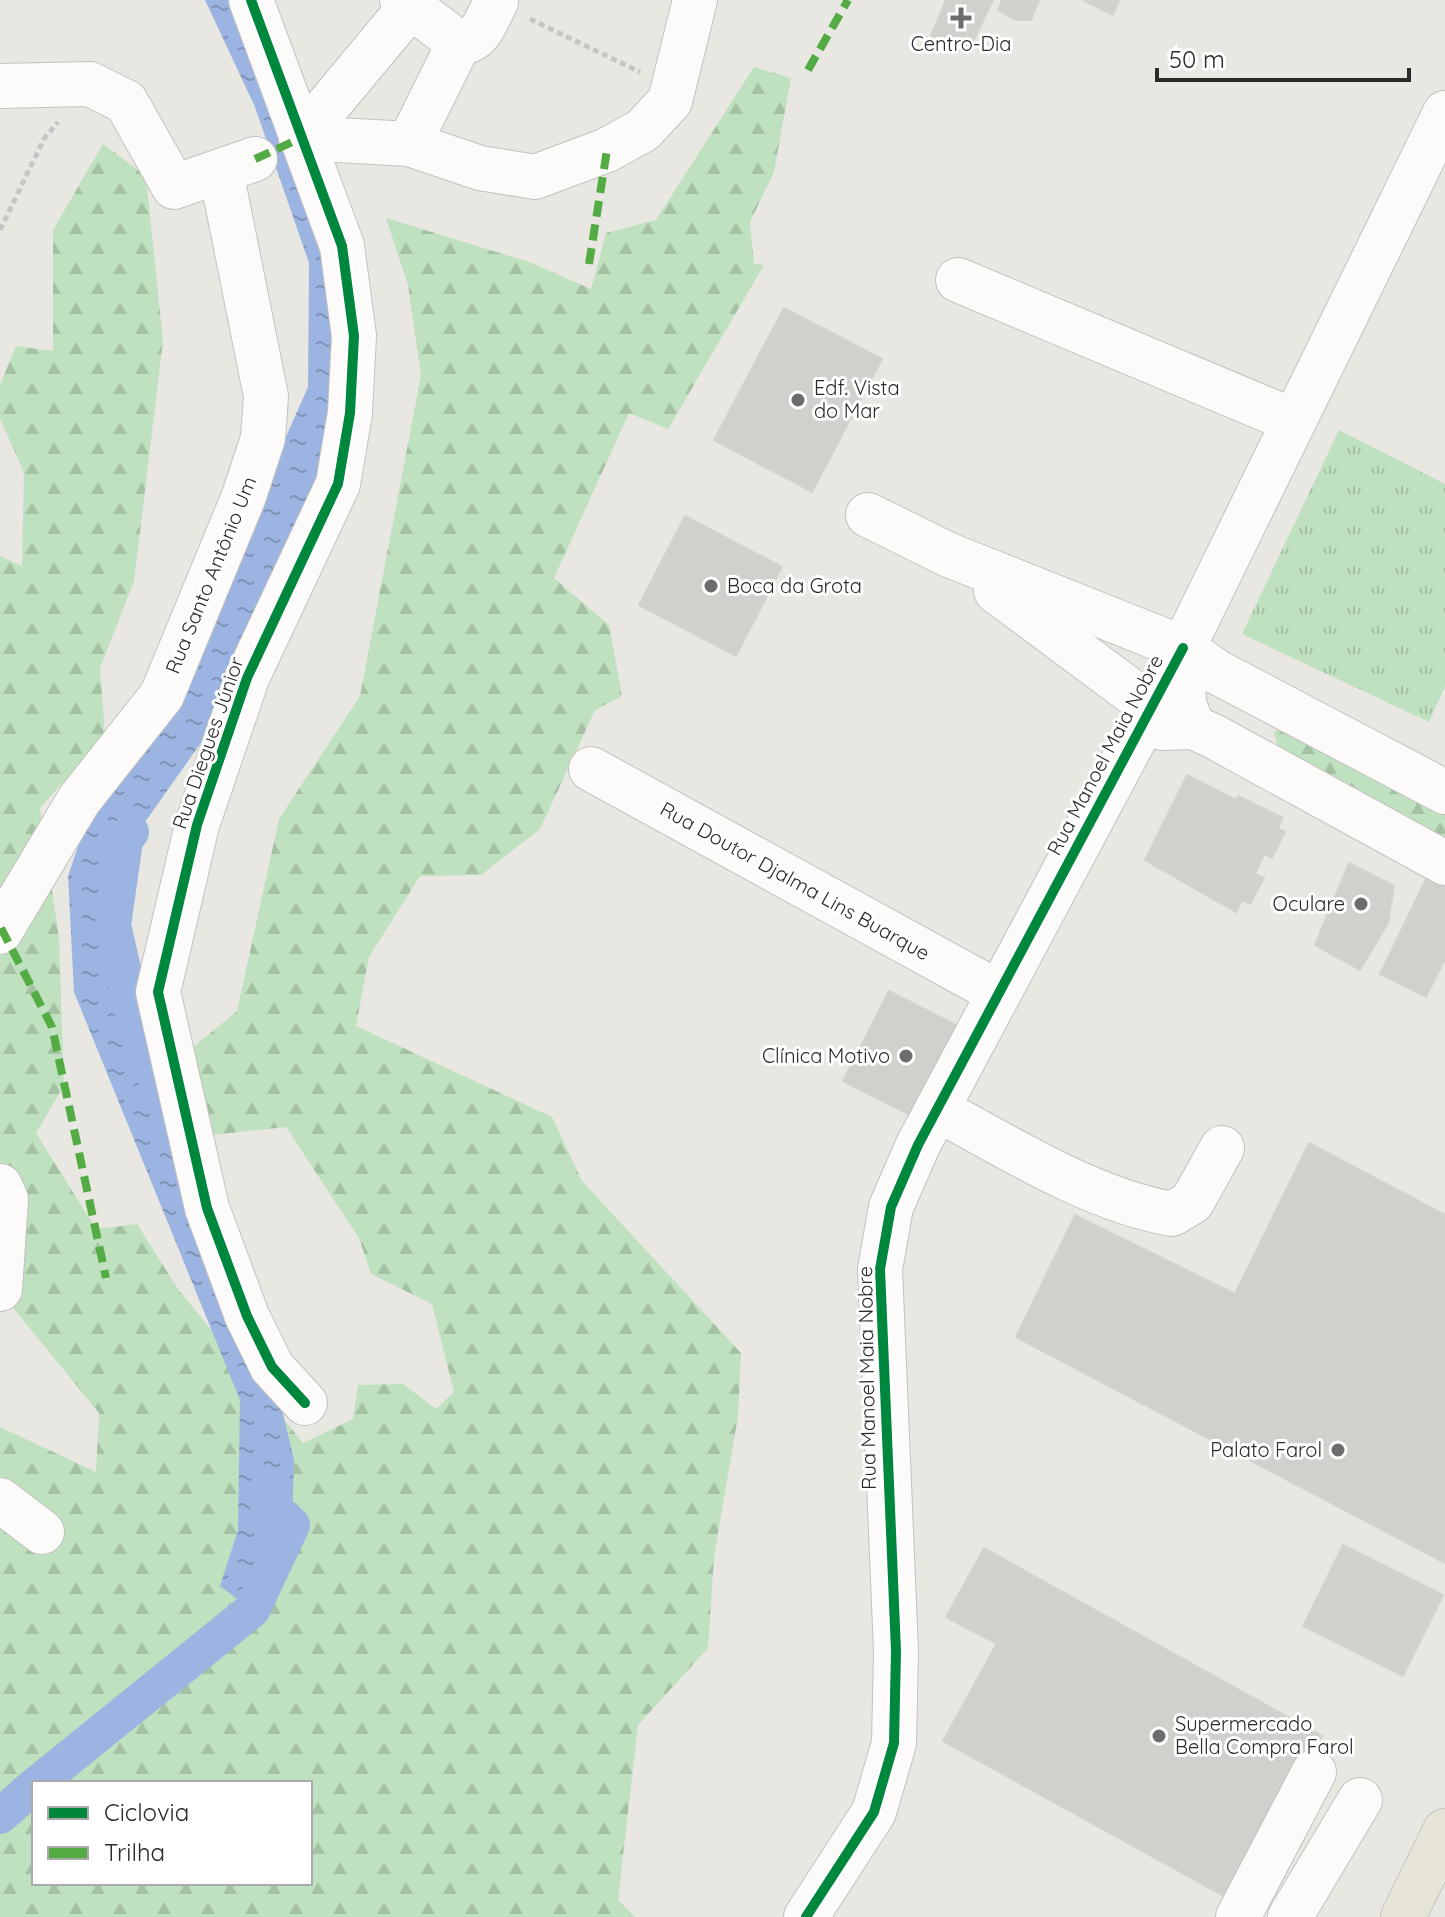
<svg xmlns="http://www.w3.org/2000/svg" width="1445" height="1917" font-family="Quicksand,sans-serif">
	<defs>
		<pattern id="grass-tufts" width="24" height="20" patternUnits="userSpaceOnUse" patternTransform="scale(2)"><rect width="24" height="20" fill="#c0e1bf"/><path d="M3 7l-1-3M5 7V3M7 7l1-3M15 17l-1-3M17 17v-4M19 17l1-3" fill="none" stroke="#a5c1a4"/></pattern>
		<pattern id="forest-firs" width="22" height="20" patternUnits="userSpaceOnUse" patternTransform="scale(2)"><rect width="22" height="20" fill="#c0e1bf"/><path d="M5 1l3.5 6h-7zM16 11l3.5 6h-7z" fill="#a5c1a4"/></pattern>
		<pattern id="water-ripples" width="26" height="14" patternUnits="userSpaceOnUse" patternTransform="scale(2)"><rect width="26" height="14" fill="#9cb4e2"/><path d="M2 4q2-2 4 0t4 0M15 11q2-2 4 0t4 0" fill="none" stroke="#7f93b7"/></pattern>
	</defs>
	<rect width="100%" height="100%" fill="#e8e7e1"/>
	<!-- grass -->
	<path fill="url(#grass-tufts)" d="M1339,430L1445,484V686L1429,722L1242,634Z"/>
	<!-- forest -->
	<g fill="url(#forest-firs)" fill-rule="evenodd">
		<path d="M754,67L791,78L774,172L750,222L754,264L764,265L668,429L629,413L554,578L609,625L622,696L595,710L540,829L481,875L420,876L369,957L356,1026L552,1117L582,1181L741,1353L738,1416L714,1557L708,1648L638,1725L618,1900L635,1917H0V1427L96,1472L99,1413L0,1292V556L22,566L24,472L0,419V385L16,346L53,351V230L103,144L146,176L163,341L134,581L100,668L105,735L40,808L59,938L64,1085L36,1133L96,1229L137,1224L178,1289L303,1443L353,1419L358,1385L403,1384L436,1409L454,1392L432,1304L371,1274L359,1238L286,1127L201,1136L184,1055L237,1011L279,819L360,696L421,375L408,285L386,218L529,262L591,289L606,233L656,220ZM34,1783H310V1883H34Z"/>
		<path d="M1288,720L1445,803V847L1280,753L1274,733Z"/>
	</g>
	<!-- water -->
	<path fill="url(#water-ripples)" d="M205,0H245L340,248L346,421L227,706L145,822L125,842L114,925L139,1039L272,1367L294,1460L292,1525L252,1610L220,1586L238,1530L240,1400L74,992L68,876L88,817L258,500L308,387L309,263L255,107Z"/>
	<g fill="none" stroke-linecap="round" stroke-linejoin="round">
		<!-- canal -->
		<g stroke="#9cb4e2" stroke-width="36">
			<path d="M131,832L125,841L113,925L139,1039L173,1120"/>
			<path d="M38,1783L252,1610L292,1525L267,1502L265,1491"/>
			<path d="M0,1816L34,1786"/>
		</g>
	</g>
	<!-- building -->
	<g fill="#d1d0cc" stroke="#d3d2cd" stroke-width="2">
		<path d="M946,0H993L969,50L953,51L931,36Z"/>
		<path d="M1002,0H1039L1031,20H1016L998,10Z"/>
		<path d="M1083,0H1119L1113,15Z"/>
		<path d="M784,308L882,359L812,492L714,440Z"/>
		<path d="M685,516L782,567L736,656L639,605Z"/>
		<path d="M1187,775L1236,800L1238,796L1283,818L1278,828L1285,832L1272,858L1264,854L1255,874L1264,878L1250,904L1242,900L1236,912L1145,860Z"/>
		<path d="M1349,863L1394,886L1388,923L1360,970L1315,945Z"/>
		<path d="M1427,877L1445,886V959L1426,997L1380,974Z"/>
		<path d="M889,991L970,1032L924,1122L843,1081Z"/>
		<path d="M1309,1143L1445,1215V1563L1016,1337L1075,1215L1235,1294Z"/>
		<path d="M1343,1545L1443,1595L1403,1676L1303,1626Z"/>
		<path d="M984,1548L1034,1576L997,1644L946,1617Z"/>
		<path d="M1034,1576L1322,1736L1231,1900L943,1741Z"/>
	</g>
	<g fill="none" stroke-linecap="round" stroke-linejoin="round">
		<defs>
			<g id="minor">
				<path d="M251,0L342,246L354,336L350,413L338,484L247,678L197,825L158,992L207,1208L247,1316L272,1367L305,1403"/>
				<path d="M402,0L459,43C481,42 486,20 496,2"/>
				<path d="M0,86L90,84L126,102L174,187L255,159"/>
				<path d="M301,138L409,144L480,168L535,177L607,150L643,130L670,101L695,0"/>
				<path d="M301,138L410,7"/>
				<path d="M409,144L459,43"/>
				<path d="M958,280L1294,421"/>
				<path d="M868,515L949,555L1183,648L1217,672L1445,792"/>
				<path d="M996,591L1152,707"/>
				<path d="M1193,727L1184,704L1183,648L1445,113"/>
				<path d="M1162,728L1193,727L1213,736L1445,863"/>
				<path d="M591,769L999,993"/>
				<path d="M0,932L79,800L162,695L244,496L263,438L266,396L221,172"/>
				<path d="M937,1109C1009,1148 1092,1200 1172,1214L1192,1202L1222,1148"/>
				<path d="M0,1186L6,1199L0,1289"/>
				<path d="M0,1500L42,1532"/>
				<path d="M806,1917L874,1812L894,1743L896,1651L880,1269L891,1207L918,1145L1183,648"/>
				<path d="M1238,1917L1314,1772"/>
				<path d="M1290,1917L1360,1800"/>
			</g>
			<path id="highway" d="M1403,1917L1445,1831"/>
		</defs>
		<!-- minor casing -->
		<use href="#minor" stroke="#c2c2c0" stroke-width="46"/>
		<!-- highway casing -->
		<use href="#highway" stroke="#c4c4c2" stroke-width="46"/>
		<!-- path -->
		<g stroke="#c6c5c5" stroke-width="5" stroke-dasharray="6 4" stroke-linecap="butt">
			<path d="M530,19L640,72"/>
			<path d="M0,230L44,139L58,122"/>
		</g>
		<!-- minor -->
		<use href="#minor" stroke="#fcfbfa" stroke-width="44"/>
		<!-- highway -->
		<use href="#highway" stroke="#e6e4d6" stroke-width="44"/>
		<!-- quiet -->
		<g stroke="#53ab44" stroke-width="8" stroke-dasharray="16 8" stroke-linecap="butt">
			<path d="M808,70L848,0"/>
			<path d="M255,159L301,138"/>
			<path d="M589,264L607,150"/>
			<path d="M1,928L52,1027L106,1278"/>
		</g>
		<defs>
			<g id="cycleway">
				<path d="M251,0L342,246L354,336L350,413L338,484L247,678L197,825L158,992L207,1208L247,1316L272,1367L305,1403"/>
				<path d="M806,1917L874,1812L894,1743L896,1651L880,1269L891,1207L918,1145L1183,648"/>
			</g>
		</defs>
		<!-- cycleway casing -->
		<use href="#cycleway" stroke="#fff" stroke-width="15"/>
		<!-- cycleway -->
		<use href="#cycleway" stroke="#00873e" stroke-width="10"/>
	</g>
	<!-- markers -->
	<g fill="#6c6c6a" stroke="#fff" stroke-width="3">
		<path d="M957 6h8v8h8v8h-8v8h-8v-8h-8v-8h8z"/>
		<circle cx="798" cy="400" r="8"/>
		<circle cx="711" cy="586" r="8"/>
		<circle cx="1361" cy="904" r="8"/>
		<circle cx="906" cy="1056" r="8"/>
		<circle cx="1338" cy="1450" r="8"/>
		<circle cx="1159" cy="1736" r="8"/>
	</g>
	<g text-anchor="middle" stroke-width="6" stroke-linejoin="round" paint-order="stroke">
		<!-- poi labels -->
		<g font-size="20" fill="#2a2a2a" stroke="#fff" text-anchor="start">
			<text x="961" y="51" text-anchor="middle">Centro-Dia</text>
			<text x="814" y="395">Edf. Vista<tspan x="814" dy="23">do Mar</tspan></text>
			<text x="727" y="593">Boca da Grota</text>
			<text x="1345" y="911" text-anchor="end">Oculare</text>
			<text x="890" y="1063" text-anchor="end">Clínica Motivo</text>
			<text x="1322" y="1457" text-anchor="end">Palato Farol</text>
			<text x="1175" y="1731">Supermercado<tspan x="1175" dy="23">Bella Compra Farol</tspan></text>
		</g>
		<!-- street labels -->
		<g font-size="20" fill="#2a2a2a" stroke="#fff">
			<text transform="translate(211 575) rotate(-68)" y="7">Rua Santo Antônio Um</text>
			<text transform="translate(208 743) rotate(-71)" y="7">Rua Diegues Júnior</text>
			<text transform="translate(1105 755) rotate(-62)" y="7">Rua Manoel Maia Nobre</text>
			<text transform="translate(795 881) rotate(29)" y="7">Rua Doutor Djalma Lins Buarque</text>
			<text transform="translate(867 1378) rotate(-91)" y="7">Rua Manoel Maia Nobre</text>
		</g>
	</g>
	<!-- legend -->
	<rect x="32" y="1781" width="280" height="104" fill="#ffffff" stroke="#aaaaaa" stroke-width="2"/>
	<rect x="48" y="1807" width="40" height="12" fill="#00873e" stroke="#aaaaaa" stroke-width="2"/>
	<text x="104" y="1821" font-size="24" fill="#2a2a2a">Ciclovia</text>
	<rect x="48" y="1847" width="40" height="12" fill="#53ab44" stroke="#aaaaaa" stroke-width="2"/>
	<text x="104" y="1861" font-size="24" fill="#2a2a2a">Trilha</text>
	<!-- scale -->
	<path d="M1157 68v12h252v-12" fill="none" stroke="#2a2a2a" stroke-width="4"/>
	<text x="1169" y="68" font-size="24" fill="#2a2a2a" stroke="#ffffff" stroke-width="6" paint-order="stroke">50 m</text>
</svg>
